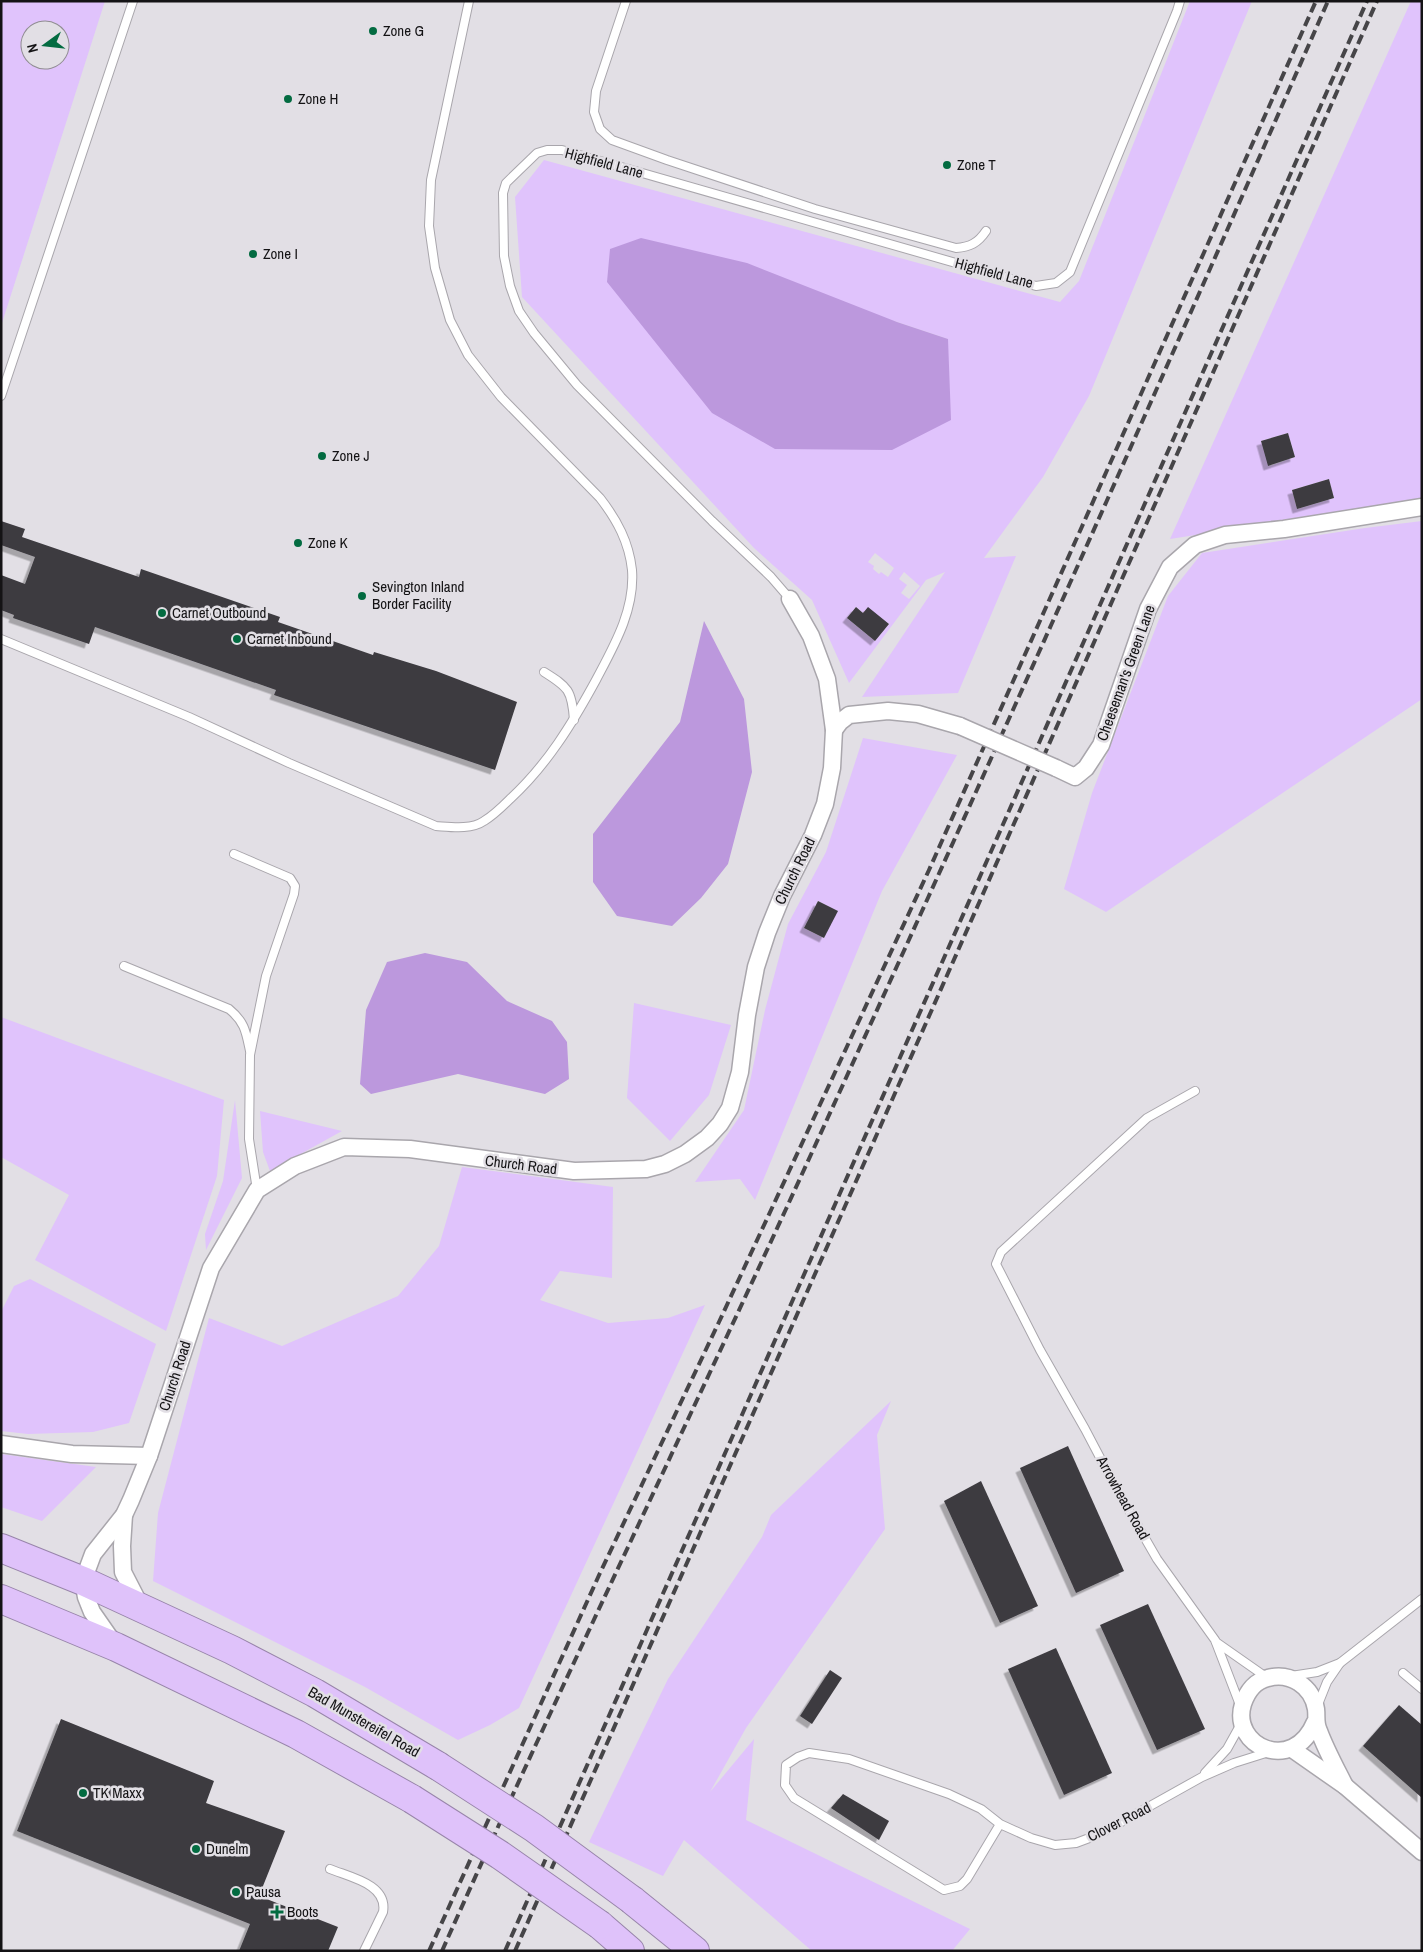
<svg xmlns="http://www.w3.org/2000/svg" width="1423" height="1952" font-family="'Archivo Narrow',sans-serif">
	<defs>
		<filter id="shadow"><feDropShadow dx="-4.5" dy="4.5" stdDeviation="0" flood-color="#0004"/></filter>
	</defs>
	<rect width="100%" height="100%" fill="#e2dfe5"/>
	<!-- green -->
	<g fill="#e0c3fc" fill-rule="evenodd">
		<path d="M1,1H105L1,326ZM30,30H60V60H30Z"/>
		<path d="M1190,1H1252L1089,396L1043,477L984,558L1016,556L958,693L862,697L945,572L926,580L849,683L812,600L754,548L522,297L515,197L544,160L1060,302L1079,281ZM610,249L897,322L948,339ZM875,553L894,568L888,577L881,572L879,574L873,569L874,566L868,562ZM904,572L920,586L909,599L901,593L907,585L899,579ZM856,607L863,613L868,608L889,624L875,641L847,618Z"/>
		<path d="M1411,1H1422V502L1386,505L1170,539ZM1288,433L1295,457L1269,466L1261,441ZM1329,479L1334,498L1297,509L1292,490Z"/>
		<path d="M1422,521V699L1106,912L1064,889L1092,793L1168,596L1202,553L1365,528Z"/>
		<path d="M863,738L957,755L882,891L755,1200L740,1179L695,1182L744,1110L765,1010L788,924L826,852ZM818,901L837,911L824,938L804,928Z"/>
		<path d="M634,1003L731,1025L709,1095L670,1141L627,1098Z"/>
		<path d="M1,1017L224,1100L217,1176L166,1331L35,1260L69,1195L1,1157Z"/>
		<path d="M235,1100L242,1178L206,1250L205,1234L223,1181Z"/>
		<path d="M260,1111L342,1131L270,1171L263,1152Z"/>
		<path d="M462,1167L613,1187L612,1278L560,1271L540,1300L608,1323L668,1318L705,1305L519,1708L490,1725L458,1740L365,1687L153,1581L158,1513L209,1318L282,1346L398,1296L439,1246Z"/>
		<path d="M30,1279L156,1344L129,1423L93,1432L28,1434L1,1431V1312L14,1286Z"/>
		<path d="M891,1401L877,1435L885,1529L746,1728L710,1792L754,1739L746,1820L970,1929L952,1951H812L684,1840L663,1876L589,1842L668,1679L762,1537L771,1515Z"/>
		<path d="M1,1454L96,1467L42,1521L1,1507Z"/>
	</g>
	<!-- water -->
	<g fill="#bc98dd">
		<path d="M641,238L747,263L897,322L948,339L951,420L892,450L775,449L712,413L607,282L610,249Z"/>
		<path d="M704,621L744,699L752,772L728,864L701,898L672,926L617,916L593,882V834L680,722Z"/>
		<path d="M425,953L467,962L507,1001L552,1021L567,1042L569,1079L545,1094L458,1074L371,1094L360,1084L366,1010L387,962Z"/>
	</g>
	<!-- building -->
	<g fill="#3d3b40" filter="url(#shadow)">
		<path d="M1288,433L1295,457L1268,466L1261,441Z"/>
		<path d="M1329,479L1334,498L1297,509L1292,490Z"/>
		<path d="M1,521L25,529L22,537L139,577L141,569L280,617L278,622L373,655L374,652L436,671L517,702L495,770L274,695L276,690L95,627L89,644L13,618L14,615L1,610V575L25,584L35,557L1,545Z"/>
		<path d="M856,607L863,613L868,607L889,624L875,641L847,618Z"/>
		<path d="M818,901L838,911L824,938L804,928Z"/>
		<path d="M1068,1446L1124,1571L1076,1593L1020,1468Z"/>
		<path d="M981,1481L1038,1606L1000,1623L944,1501Z"/>
		<path d="M1148,1604L1205,1729L1157,1750L1100,1625Z"/>
		<path d="M1056,1648L1112,1773L1064,1795L1008,1669Z"/>
		<path d="M830,1670L842,1678L812,1724L800,1716Z"/>
		<path d="M1399,1705L1422,1725V1798L1363,1746Z"/>
		<path d="M61,1719L214,1781L206,1803L285,1831L259,1896L338,1927L328,1951H239L250,1924L17,1831Z"/>
		<path d="M843,1794L889,1821L879,1840L831,1808Z"/>
	</g>
	<g fill="none" stroke-linecap="round" stroke-linejoin="round">
		<defs>
			<g id="lane">
				<path d="M626,1L596,91L594,112L600,129L612,140L667,160L815,209L956,248C970,247 978,243 986,231"/>
				<path d="M1,396L133,1"/>
				<path d="M790,599L771,577L712,521L577,385L534,333L519,311L510,286L504,256L503,193L506,183L537,153L547,150H562L1036,286L1056,283L1070,272L1177,11L1180,1"/>
				<path d="M1,639L189,717L289,763L436,826C451,827 471,830 484,821C494,815 502,807 510,799C547,765 572,724 596,680C614,646 635,610 632,570C629,542 617,520 600,498L501,397L468,355L450,320L435,268L429,226L431,180L469,1"/>
				<path d="M544,672C568,687 572,690 574,720"/>
				<path d="M234,854L290,878L295,886L294,894L266,976L250,1055L249,1139L257,1190"/>
				<path d="M124,966L229,1009C245,1022 246,1032 250,1051"/>
				<path d="M1195,1091L1147,1118L1001,1252L996,1264L1040,1350L1085,1429L1116,1488L1157,1559L1215,1640L1240,1705"/>
				<path d="M1216,1642L1266,1677"/>
				<path d="M1403,1673L1422,1689"/>
				<path d="M1291,1676L1317,1672L1340,1663L1422,1599"/>
				<path d="M1317,1707L1327,1682L1340,1663"/>
				<path d="M1205,1773L1227,1749L1242,1722"/>
				<path d="M1000,1824L967,1879L960,1886L944,1890L794,1798L785,1785L786,1765L798,1757L809,1753L849,1759L949,1794L981,1809L1000,1824L1031,1838L1055,1845L1076,1843L1100,1834L1202,1777L1234,1763L1269,1752"/>
				<path d="M330,1869C349,1877 388,1884 383,1912L364,1951"/>
			</g>
			<g id="street">
				<path d="M834,730L840,722L849,715L888,711L918,714L960,726"/>
				<path d="M1056,768L1075,777L1086,768L1101,745L1148,609L1170,567L1195,545L1225,535L1284,529L1422,507"/>
				<path d="M1,1444L72,1454L149,1456"/>
				<path d="M124,1515L122,1546L123,1572L141,1607"/>
				<path d="M115,1645L92,1612L86,1597L83,1581L93,1554L124,1515L131,1500L149,1456L211,1268L257,1190L295,1166L344,1147L410,1149L574,1171L646,1169L665,1164L685,1154L707,1138L720,1124L730,1108L740,1072L747,1015L756,967L767,933L782,896L813,835L825,804L832,768L834,730L827,679L811,636L790,599"/>
				<path d="M1315,1722C1293,1775 1230,1746 1243,1704C1247,1692 1255,1681 1268,1678C1290,1672 1312,1686 1316,1709C1317,1717 1315,1723 1319,1731C1326,1750 1336,1768 1345,1786"/>
				<path d="M1292,1749L1345,1786L1422,1852"/>
			</g>
			<g id="highway">
				<path d="M1,1548L83,1581L232,1650L315,1693L438,1766"/>
				<path d="M1,1599L116,1647L296,1734L412,1799"/>
				<path d="M632,1900L695,1951"/>
				<path d="M600,1925L630,1951"/>
			</g>
		</defs>
		<!-- lane casing -->
		<use href="#lane" stroke="#a9a6ac" stroke-width="10"/>
		<!-- street casing -->
		<use href="#street" stroke="#a9a6ac" stroke-width="19"/>
		<!-- highway casing -->
		<use href="#highway" stroke="#9885aa" stroke-width="30"/>
		<!-- lane -->
		<use href="#lane" stroke="#fff" stroke-width="8"/>
		<!-- street -->
		<use href="#street" stroke="#fff" stroke-width="16"/>
		<!-- highway -->
		<use href="#highway" stroke="#dfc2fa" stroke-width="28"/>
		<!-- rail -->
		<g stroke="#464548" stroke-width="4" stroke-dasharray="10 5" stroke-linecap="butt">
			<path d="M429,1951L600,1573L719,1322L929,870L1316,1"/>
			<path d="M442,1951C553,1702 672,1456 786,1209C970,808 1151,405 1328,1"/>
			<path d="M505,1951L1367,1"/>
			<path d="M515,1951L877,1134L1377,1"/>
		</g>
		<defs>
			<path id="street-bridge" d="M960,726L1056,768"/>
			<g id="highway-bridge">
				<path d="M438,1766L534,1828L632,1900"/>
				<path d="M412,1799L500,1855L600,1925"/>
			</g>
		</defs>
		<!-- street-bridge casing -->
		<use href="#street-bridge" stroke="#a9a6ac" stroke-width="19" stroke-linecap="butt"/>
		<!-- highway-bridge casing -->
		<use href="#highway-bridge" stroke="#9885aa" stroke-width="30" stroke-linecap="butt"/>
		<!-- street-bridge -->
		<use href="#street-bridge" stroke="#fff" stroke-width="16"/>
		<!-- highway-bridge -->
		<use href="#highway-bridge" stroke="#dfc2fa" stroke-width="28"/>
	</g>
	<!-- markers -->
	<g fill="#036b41" stroke="#e2dfe5" stroke-width="2">
		<circle cx="373" cy="31" r="5"/>
		<circle cx="288" cy="99" r="5"/>
		<circle cx="947" cy="165" r="5"/>
		<circle cx="253" cy="254" r="5"/>
		<circle cx="322" cy="456" r="5"/>
		<circle cx="298" cy="543" r="5"/>
		<circle cx="362" cy="596" r="5"/>
		<circle cx="162" cy="613" r="5"/>
		<circle cx="237" cy="639" r="5"/>
		<circle cx="83" cy="1793" r="5"/>
		<circle cx="196" cy="1849" r="5"/>
		<circle cx="236" cy="1892" r="5"/>
		<path d="M274.5 1904.5h5v5h5v5h-5v5h-5v-5h-5v-5h5z"/>
	</g>
	<g text-anchor="middle" stroke-width="5" stroke-linejoin="round" paint-order="stroke">
		<!-- poi labels -->
		<g font-size="15" fill="#141315" stroke="#e2dfe5" text-anchor="start">
			<text x="383" y="36">Zone G</text>
			<text x="298" y="104">Zone H</text>
			<text x="957" y="170">Zone T</text>
			<text x="263" y="259">Zone I</text>
			<text x="332" y="461">Zone J</text>
			<text x="308" y="548">Zone K</text>
			<text x="372" y="592">Sevington Inland<tspan x="372" dy="17">Border Facility</tspan></text>
			<text x="172" y="618">Carnet Outbound</text>
			<text x="247" y="644">Carnet Inbound</text>
			<text x="93" y="1798">TK Maxx</text>
			<text x="206" y="1854">Dunelm</text>
			<text x="246" y="1897">Pausa</text>
			<text x="287" y="1917">Boots</text>
		</g>
		<!-- street labels -->
		<g font-size="15" fill="#141315" stroke="#e2dfe5">
			<text transform="translate(604 163) rotate(15)" y="5">Highfield Lane</text>
			<text transform="translate(994 273) rotate(15)" y="5">Highfield Lane</text>
			<text transform="translate(1126 673) rotate(-70)" y="5">Cheeseman's Green Lane</text>
			<text transform="translate(795 871) rotate(-64)" y="5">Church Road</text>
			<text transform="translate(521 1165) rotate(7)" y="5">Church Road</text>
			<text transform="translate(175 1376) rotate(-72)" y="5">Church Road</text>
			<text transform="translate(1123 1498) rotate(61)" y="5">Arrowhead Road</text>
			<text transform="translate(364 1722) rotate(30)" y="5">Bad Munstereifel Road</text>
			<text transform="translate(1119 1822) rotate(-27)" y="5">Clover Road</text>
		</g>
	</g>
	<!-- border -->
	<rect width="1423" height="1952" fill="none" stroke="#141315" stroke-width="5"/>
	<!-- north arrow -->
	<g transform="translate(45 45) rotate(255)"><circle r="24" fill="#e2dfe5" stroke="#908d92"/>
	<path d="M0-4L9 19L0 12L-9 19Z" fill="#036b41"/>
	<text y="-8" font-size="14" font-weight="bold" text-anchor="middle" fill="#141315">N</text>
	</g>
</svg>
